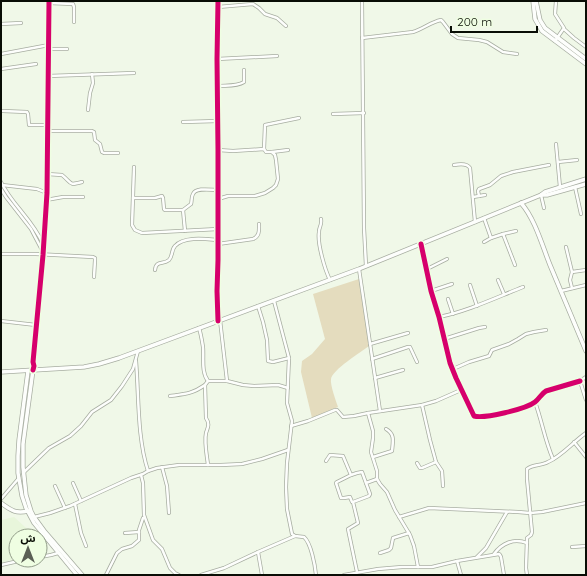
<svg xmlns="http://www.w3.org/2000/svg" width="587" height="576" font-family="Quicksand,'Noto Sans Arabic',sans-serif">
	<rect width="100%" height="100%" fill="#f0f8e8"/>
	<!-- built -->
	<path fill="#e8f6db" d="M14,517L35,536H16V555L11,560L1,563V520Z"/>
	<!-- green -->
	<path fill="#e4dcbe" d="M359,279L369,346C361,352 332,370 331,379C330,385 336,401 338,407L312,418L301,372L302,361L312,354L325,339L313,294Z"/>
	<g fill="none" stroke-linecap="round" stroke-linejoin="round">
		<defs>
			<g id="street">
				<path d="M362,1L364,228L366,266"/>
				<path d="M49,3L73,4L74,7V22"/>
				<path d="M218,7L253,4L259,8L265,14L277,18L286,26"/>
				<path d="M1,24L21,23"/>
				<path d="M564,29L574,38L586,47"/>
				<path d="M362,38L413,32C423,29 431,22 441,20L443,22L452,34L458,38L479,40L487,42L503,52L517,54"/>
				<path d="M555,41L564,28L555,14L556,1"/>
				<path d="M49,49H67"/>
				<path d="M1,54L49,45"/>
				<path d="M217,59L277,56"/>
				<path d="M1,69L36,64"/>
				<path d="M48,76L134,73"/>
				<path d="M217,86C226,85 236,87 244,82V70"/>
				<path d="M88,110L90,93L93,83L92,74"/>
				<path d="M3,111L27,112L28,114L29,125H48"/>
				<path d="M333,114L364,113"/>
				<path d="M183,122L218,121"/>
				<path d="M48,131H92L94,132L95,140L100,144L102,152L104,153H118"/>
				<path d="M556,144L560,187"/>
				<path d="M264,149L265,125L299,118"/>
				<path d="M218,150L233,151L264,149L266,152H272L288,150"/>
				<path d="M558,162L577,160"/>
				<path d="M454,165C459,164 467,163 470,168L475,222"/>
				<path d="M134,167L132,225L135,230L142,233L218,229"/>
				<path d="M47,174L62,175C72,183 68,186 82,182"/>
				<path d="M1,182C12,205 33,220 43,244"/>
				<path d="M2,185L37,189L47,193"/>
				<path d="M575,187L581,214"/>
				<path d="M1,189L6,197L31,229L42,250"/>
				<path d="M541,195L544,208"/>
				<path d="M479,196L478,191L479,189L490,185L501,176L513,172L549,165"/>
				<path d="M473,197L485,195"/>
				<path d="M133,198H155L162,196L163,198L164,209L165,210H183L191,204C192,202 191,197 193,194C196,187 211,190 218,190"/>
				<path d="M218,199L228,196H255L265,193L273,188L276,185L278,179L276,160L275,155L272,152"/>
				<path d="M46,200L63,197H83"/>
				<path d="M183,210L185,231"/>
				<path d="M484,218L491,238L503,234L515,265"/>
				<path d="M321,219C322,226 319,226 319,232C317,243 325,270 330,280"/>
				<path d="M503,234L516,231"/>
				<path d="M484,242L491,238"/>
				<path d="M218,244L253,239C260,236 259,230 259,224"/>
				<path d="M421,244L431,291L439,317L450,363L456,378L474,416C484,419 526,409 535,402C539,399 541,394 546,391L580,381"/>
				<path d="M566,247L572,272L570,280L572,288"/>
				<path d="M1,254H36L93,257L95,258V260L94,277"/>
				<path d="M359,269L380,411"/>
				<path d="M427,269L447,259"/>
				<path d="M155,270C156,260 163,265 169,260C173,256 171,250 175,246C184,236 206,239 218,240"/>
				<path d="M572,272L586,270"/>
				<path d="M498,280L504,294"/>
				<path d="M470,285L477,306"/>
				<path d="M431,291L452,284"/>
				<path d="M561,291L586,285"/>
				<path d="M448,299L453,314"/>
				<path d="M274,301L289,358L287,403L292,421L287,463L286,487L287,509L292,534L295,536L304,537C311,543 315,565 316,575"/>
				<path d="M258,306L263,322L267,340L268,361L273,362L289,358"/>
				<path d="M439,317C468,311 495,298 523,287"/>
				<path d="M220,320L227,381"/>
				<path d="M1,321L36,325"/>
				<path d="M218,321L217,291L218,260V150L217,59L218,1"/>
				<path d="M199,328C201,334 202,341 203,347C204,358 201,372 208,381H227L243,385L254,386L278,385L288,388"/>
				<path d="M444,339L479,328L485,327"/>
				<path d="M370,344L408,333"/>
				<path d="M372,359L408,347H410L417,362"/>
				<path d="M136,361C139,396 137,437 148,471"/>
				<path d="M453,369L469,362L489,356L492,350L509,344L518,339L526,334L534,332L546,330"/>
				<path d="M33,370L34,366L33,362L43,255L47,193L49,1"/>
				<path d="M586,377L580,381L586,400"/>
				<path d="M375,378L403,370"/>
				<path d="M170,396C185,394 192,394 205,385"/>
				<path d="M535,402C542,421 545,441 553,459"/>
				<path d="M422,405L430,440L436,462L442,471L443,486"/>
				<path d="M368,413L373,431V438L371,452L377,471V479L380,484L387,492L395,510L410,535L414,546L418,567"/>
				<path d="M291,426L308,421L335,410H337L343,417L354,416L368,413L422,405L436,401L461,390"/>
				<path d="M574,442L586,457"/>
				<path d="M373,457L392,451C393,441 395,434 386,429"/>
				<path d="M326,461L330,455L343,456L351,475L337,482L336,483L341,498H344L350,497L352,502"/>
				<path d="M417,463L420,468H422L436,462"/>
				<path d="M208,465C207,456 204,442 206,433C208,427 210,424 206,418L205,385L208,381"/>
				<path d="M162,467L167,486L169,513"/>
				<path d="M23,473L49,448L70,436L81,426L92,412L111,400L122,386L133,369L138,351"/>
				<path d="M141,475L143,483L144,515L153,540L162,549L170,568L175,573L179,575"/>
				<path d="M351,475L357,473L362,472L366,483"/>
				<path d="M73,483L81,501"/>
				<path d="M55,486L65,508"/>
				<path d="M1,499L19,478"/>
				<path d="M75,504L81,533L86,546"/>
				<path d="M34,517L50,513L70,506L131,478L143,474L148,471L157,468L179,465H221L242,464L262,459L288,450"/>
				<path d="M399,517L429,508L518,512L530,513L542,512L586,503"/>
				<path d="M125,533L139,532"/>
				<path d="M572,547L586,546"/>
				<path d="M258,552L262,575"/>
				<path d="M380,553L389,550L391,548L393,538L409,533"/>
				<path d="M494,554C502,543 514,538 527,543"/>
				<path d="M40,557L51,555L58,553"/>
				<path d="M477,557L486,548L507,512"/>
				<path d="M457,561L461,575"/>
				<path d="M1,565L23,560"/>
				<path d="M357,572L348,529L358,523L353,502L369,496L370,494L366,483L377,479"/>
				<path d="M106,575L117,553L122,549L132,546L139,540V530L143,518"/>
				<path d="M201,575L224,568L258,552L295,536"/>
				<path d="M344,575L378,569L402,567H432L457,561L499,554L500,555L501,557L504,575"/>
				<path d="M527,575L526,568L527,539V538L531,535L532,532L527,479V469C533,464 541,466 548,462C562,456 573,442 586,433"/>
			</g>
			<g id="secondary">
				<path d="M533,1L535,19L542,31L586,64"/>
				<path d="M536,1L540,20L545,28L586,59"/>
				<path d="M541,195H547L586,184"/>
				<path d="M521,203C535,219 542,245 550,265C562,294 574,322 586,351"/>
				<path d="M33,370L23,444V467L26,495L31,511L34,517L45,532L82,575"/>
				<path d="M28,371L19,440L18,456V473L22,496L26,508L34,523L77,575"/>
				<path d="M1,372L84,367L99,364L119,358L359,269L541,195L545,192L586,179"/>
				<path d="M1,503C11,510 15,514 28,511"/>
			</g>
		</defs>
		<!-- street casing -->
		<use href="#street" stroke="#a7ada1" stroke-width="4"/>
		<!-- secondary casing -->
		<use href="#secondary" stroke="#a7ada1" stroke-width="5"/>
		<!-- street -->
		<use href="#street" stroke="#fdfefc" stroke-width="2.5"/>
		<!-- secondary -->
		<use href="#secondary" stroke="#fdfefc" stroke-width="3.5"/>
		<defs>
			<g id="cycleway">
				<path d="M421,244L431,291L439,317L450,363L456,378L474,416C484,419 526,409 535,402C539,399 541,394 546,391L580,381"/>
				<path d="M218,321L217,291L218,260V150L217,59L218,1"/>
				<path d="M33,370L34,366L33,362L43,255L47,193L49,1"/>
			</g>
		</defs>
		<!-- cycleway casing -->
		<use href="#cycleway" stroke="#effee2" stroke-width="8"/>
		<!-- cycleway -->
		<use href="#cycleway" stroke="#d6006c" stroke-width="5"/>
	</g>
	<!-- border -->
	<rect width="587" height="576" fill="none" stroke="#090d05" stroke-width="4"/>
	<!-- north arrow -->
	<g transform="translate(28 548)"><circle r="19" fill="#effee2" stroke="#939e8a"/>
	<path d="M0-3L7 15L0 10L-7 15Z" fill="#5a5f54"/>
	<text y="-6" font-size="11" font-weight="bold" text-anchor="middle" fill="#090d05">ش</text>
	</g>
	<!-- scale -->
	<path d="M451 26v6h86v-6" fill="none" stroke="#090d05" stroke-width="2"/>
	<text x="457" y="26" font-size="12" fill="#090d05" stroke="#effee2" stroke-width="3" paint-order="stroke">200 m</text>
</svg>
